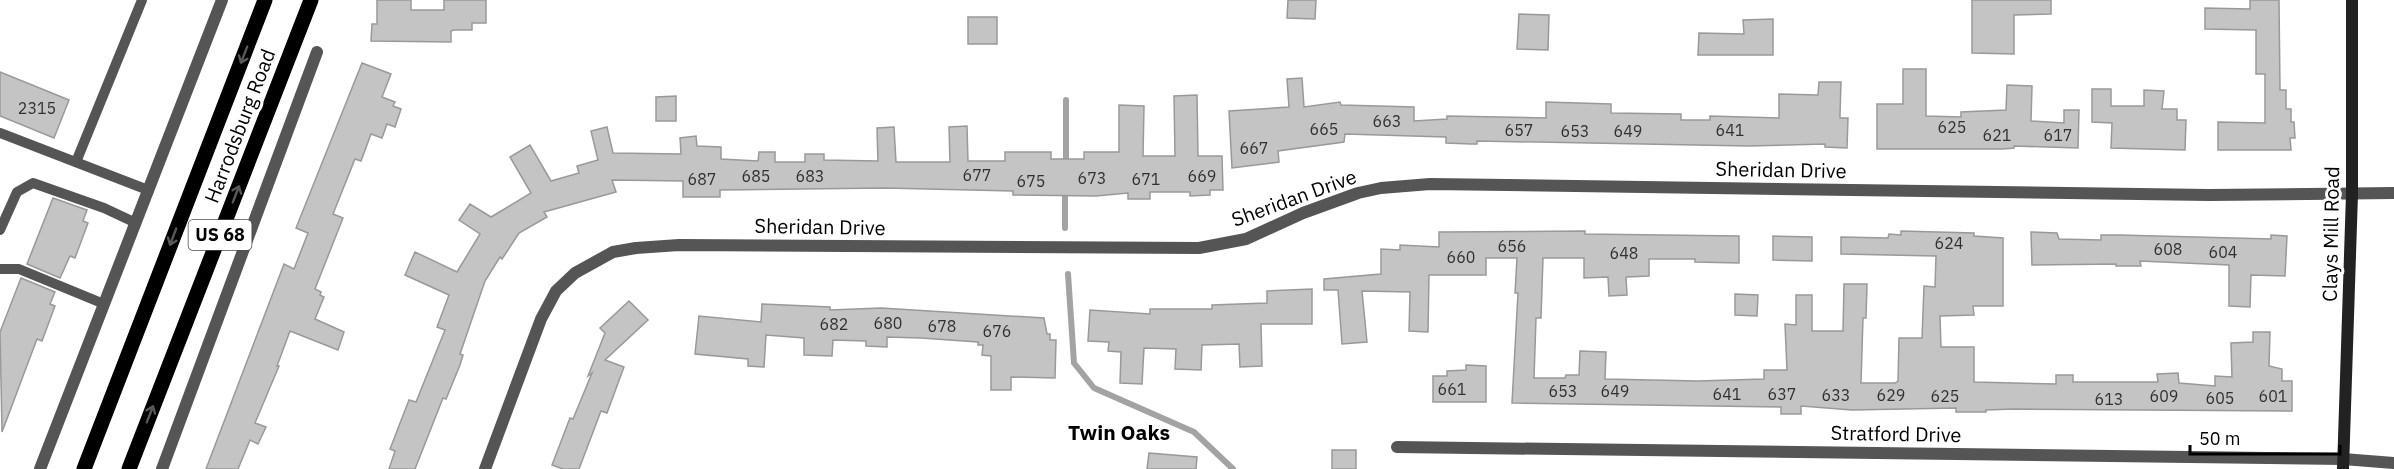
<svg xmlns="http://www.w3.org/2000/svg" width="2394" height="469" font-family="'IBM Plex Sans',sans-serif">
	<rect width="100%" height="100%" fill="#fff"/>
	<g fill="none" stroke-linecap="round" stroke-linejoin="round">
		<!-- stream -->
		<g stroke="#a3a3a3" stroke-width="6">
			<path d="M1066,167V100"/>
			<path d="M1065,228V190"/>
			<path d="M1068,274L1074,363L1094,388L1194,432L1233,469"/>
		</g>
	</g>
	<!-- building -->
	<g fill="#c4c4c4" stroke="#999" stroke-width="1.5">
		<path d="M377,0H411V10H444V0H486V23H472V30H454L451,31V42L371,41L372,24H377Z"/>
		<path d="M1288,0H1316L1315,19L1287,18Z"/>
		<path d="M1972,0H2051V14L2014,15V54L1972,53Z"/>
		<path d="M2250,0H2279L2280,90H2286V109H2291V122H2294L2295,138H2290L2291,150H2218V122L2265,123V74H2256V30L2205,29V8L2250,9Z"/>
		<path d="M1519,14L1549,15L1548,50L1517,49Z"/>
		<rect x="968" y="17" width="29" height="27"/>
		<path d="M1773,19V55H1698L1699,33L1744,34L1743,20Z"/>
		<path d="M362,63L391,74L382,97L395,102L393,106L401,109L395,127L387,124L382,138L371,134L361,161L355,159L333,214L343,218L315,289L321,292L320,295L324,297L315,319L344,332L338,350L290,331L277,366H279L255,423L266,427L258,444L250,440L238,469H206L284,264L294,269L308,233L296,228Z"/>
		<path d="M1903,69H1926V116L1961,117V112L2006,110L2007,85L2032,86L2031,121L2064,123V110H2079L2078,148L2014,146V148L2003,149H1877V104H1903Z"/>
		<path d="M0,72L69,100L54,138L0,116Z"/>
		<path d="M1302,78L1304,107L1340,102L1341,105L1414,107V121L1447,119V116L1546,118V102L1611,104V113L1681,114V120H1710V116L1779,118V94L1818,95L1819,82H1841L1840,115V118H1848L1847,148L1825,147V144L1749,146L1477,141V144H1471L1446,143V137L1345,134L1344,142L1278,151L1279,162L1232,168L1229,111L1289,107L1287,79Z"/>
		<path d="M2092,89H2111V106H2144V90L2164,91L2162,109H2177V120H2186L2185,150L2111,148L2112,123L2092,122Z"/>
		<path d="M1197,95L1198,156H1222L1223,190H1210V195L1190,196V192H1150V199H1128V193L1096,196L1013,195V191L885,188L720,190V197H683V181L612,180L616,192L544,212L547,217L519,233L502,259L500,257L485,281L460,354L463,355L460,365L446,399L443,398L415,469H389L395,451L390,449L409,400L416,402L445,330L437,327L449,295L405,275L415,252L457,272L480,234L459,220L470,204L491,217L531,193L510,157L530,145L551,181L579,173L577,166L598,160L591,131L607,127L613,153L681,154L680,138L696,136L697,146L721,147V159L758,161L759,152H775V162H805V154H824V160L878,161L877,128L894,127L896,162H950L949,127L967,126L968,161H1005V152H1051V159H1084V152H1119V105L1144,106L1143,156H1175L1174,96Z"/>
		<path d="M676,96V121H656V97Z"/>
		<path d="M53,198L87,210L83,221L88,223L75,258L70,256L60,278L27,264Z"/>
		<path d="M1585,231V234L1739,236V263L1695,262V259H1649V276L1626,277L1627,295L1609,296L1608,277L1584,278V258H1543L1541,318H1536L1534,378H1565L1566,375H1579L1580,351L1606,352L1605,379L1698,381L1764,379V370H1787L1785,324L1796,325V295H1812V331H1843L1844,284H1867L1866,318H1863L1861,383H1895L1898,381L1899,338H1922L1924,286L1935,287L1936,256L1841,254V237L1888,238L1889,234L1901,235V231L1974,233V236L2003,238V306H1973L1974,315L1940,316L1941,347H1974V382L2056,384V375H2073V382H2158L2157,374L2178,373L2179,383L2215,386V376L2232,377L2231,343L2253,342V332H2270L2269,366L2282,369V381H2292V411L2014,409L1986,410V412H1956V408L1852,410L1801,406V414H1781V407L1512,403L1518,293H1515L1517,258H1486V275H1429L1428,332L1409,331L1410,292L1362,291L1367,342L1342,344L1338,290H1324V279L1381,274V249L1400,250V245L1439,247V232Z"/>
		<path d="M2031,232L2057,233L2059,239L2101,240V235H2119L2271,239V235L2287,236L2285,276L2251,275L2250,307L2229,306V265L2140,261L2141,266H2116V264L2032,265Z"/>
		<path d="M1773,236L1812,237V261L1773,260Z"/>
		<path d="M21,278L55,292L50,304L55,306L42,341L37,339L2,432L0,332Z"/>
		<path d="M1312,289V324H1261L1262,366L1240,367L1239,344L1202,345L1201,370L1175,369L1176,349L1144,348L1142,384L1120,383L1121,352L1108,351L1109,342L1088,341L1090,310L1150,314V309H1212V305L1267,303V291Z"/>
		<path d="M1735,294L1758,295L1757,316L1735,315Z"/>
		<path d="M629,301L648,320L605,360L624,367L607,413L601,411L579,469H563L552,465L570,418L573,419L592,373L588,376L605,333L600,328Z"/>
		<path d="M762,304L830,307V310L881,308L1044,318L1047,334H1050V340H1056L1055,378L1011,377V390H991V356L982,355L983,345H978V342L921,338L887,337V347L866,346V341L833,340L832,356L804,355V338L766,335L764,367L748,366V359L695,354L699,316L761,322Z"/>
		<path d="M1466,365L1486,366V402H1433V376H1447V371L1466,370Z"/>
		<rect x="1332" y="450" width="24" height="19"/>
		<path d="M1149,453L1197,457L1196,469H1147Z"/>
	</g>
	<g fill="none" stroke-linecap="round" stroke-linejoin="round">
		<!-- service -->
		<g stroke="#555" stroke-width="10">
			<path d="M0,133L148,190"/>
			<path d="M76,162L142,0"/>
			<path d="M0,230L17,192L33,183L104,208L136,223"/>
			<path d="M0,269H19L104,304"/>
		</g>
		<!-- minor -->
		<g stroke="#555" stroke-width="12">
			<path d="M1397,447L2343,459L2394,463"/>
			<path d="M40,469L222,0"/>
			<path d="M162,469L317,52"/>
			<path d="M485,469L541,319L556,291L575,273L613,252L636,248L679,245L1199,248L1246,239L1303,213L1358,193L1381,188L1430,184L2209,195L2394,193"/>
		</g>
		<!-- secondary -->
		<path stroke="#222" stroke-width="12" d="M2343,469L2352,194V0"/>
		<!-- primary -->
		<g stroke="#000" stroke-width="15">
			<path d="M84,469L265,0"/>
			<path d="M129,469L311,0"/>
		</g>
	</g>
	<!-- one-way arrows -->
	<defs><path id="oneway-shaft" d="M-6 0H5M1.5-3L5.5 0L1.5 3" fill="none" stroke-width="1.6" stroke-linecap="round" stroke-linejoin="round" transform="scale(1.5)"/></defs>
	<g stroke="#595959">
		<use href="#oneway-shaft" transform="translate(244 55) rotate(111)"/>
		<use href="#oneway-shaft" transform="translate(236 194) rotate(-69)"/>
		<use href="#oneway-shaft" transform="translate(173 237) rotate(111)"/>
		<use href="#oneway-shaft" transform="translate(150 414) rotate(-69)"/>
	</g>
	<g text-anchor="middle" stroke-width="6" stroke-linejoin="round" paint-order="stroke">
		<!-- number labels -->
		<g font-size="16" fill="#313131">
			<text x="37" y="114">2315</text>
			<text x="1387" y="127">663</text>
			<text x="1952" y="133">625</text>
			<text x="1324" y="135">665</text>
			<text x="1519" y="136">657</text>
			<text x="1730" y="136">641</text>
			<text x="1575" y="137">653</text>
			<text x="1628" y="137">649</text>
			<text x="1997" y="141">621</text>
			<text x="2058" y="141">617</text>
			<text x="1254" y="154">667</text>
			<text x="977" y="181">677</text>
			<text x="756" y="182">685</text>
			<text x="810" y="182">683</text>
			<text x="1202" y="182">669</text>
			<text x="1092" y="184">673</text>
			<text x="702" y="185">687</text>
			<text x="1146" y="185">671</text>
			<text x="1031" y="187">675</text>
			<text x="1949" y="249">624</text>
			<text x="1512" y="252">656</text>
			<text x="2168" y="255">608</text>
			<text x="2223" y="258">604</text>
			<text x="1624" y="259">648</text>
			<text x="1461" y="263">660</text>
			<text x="888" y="329">680</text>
			<text x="834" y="330">682</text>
			<text x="942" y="332">678</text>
			<text x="997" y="337">676</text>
			<text x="1452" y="395">661</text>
			<text x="1563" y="397">653</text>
			<text x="1615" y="397">649</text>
			<text x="1727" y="400">641</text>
			<text x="1782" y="400">637</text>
			<text x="1836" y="401">633</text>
			<text x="1891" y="401">629</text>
			<text x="1945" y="402">625</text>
			<text x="2164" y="402">609</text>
			<text x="2273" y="402">601</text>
			<text x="2220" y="404">605</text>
			<text x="2109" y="405">613</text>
		</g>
		<!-- shield labels -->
		<rect fill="#fff" stroke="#4c4c4c" stroke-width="1.5" x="188.5" y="220" width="63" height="30" rx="4.5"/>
		<g font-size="18" font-weight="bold" fill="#000">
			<text x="220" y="241">US 68</text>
		</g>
		<!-- street labels -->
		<g font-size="20" fill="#000" stroke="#fff">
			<text transform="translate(240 126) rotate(-69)" y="7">Harrodsburg Road</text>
			<text transform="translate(1781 170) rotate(1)" y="7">Sheridan Drive</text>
			<text transform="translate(1294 198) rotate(-20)" y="7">Sheridan Drive</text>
			<text transform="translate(820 227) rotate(1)" y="7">Sheridan Drive</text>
			<text transform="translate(2331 234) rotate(-89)" y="7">Clays Mill Road</text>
			<text transform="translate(1896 434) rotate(1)" y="7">Stratford Drive</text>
		</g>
		<!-- neighbourhood labels -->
		<g font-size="21" font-weight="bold" fill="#000" stroke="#fff">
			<text x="1119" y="440">Twin Oaks</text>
		</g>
	</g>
	<!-- scale -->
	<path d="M2190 445v9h150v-9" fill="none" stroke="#000000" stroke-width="3"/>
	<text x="2199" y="445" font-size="18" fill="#000000" stroke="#ffffff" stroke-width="4.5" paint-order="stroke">50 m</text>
</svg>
